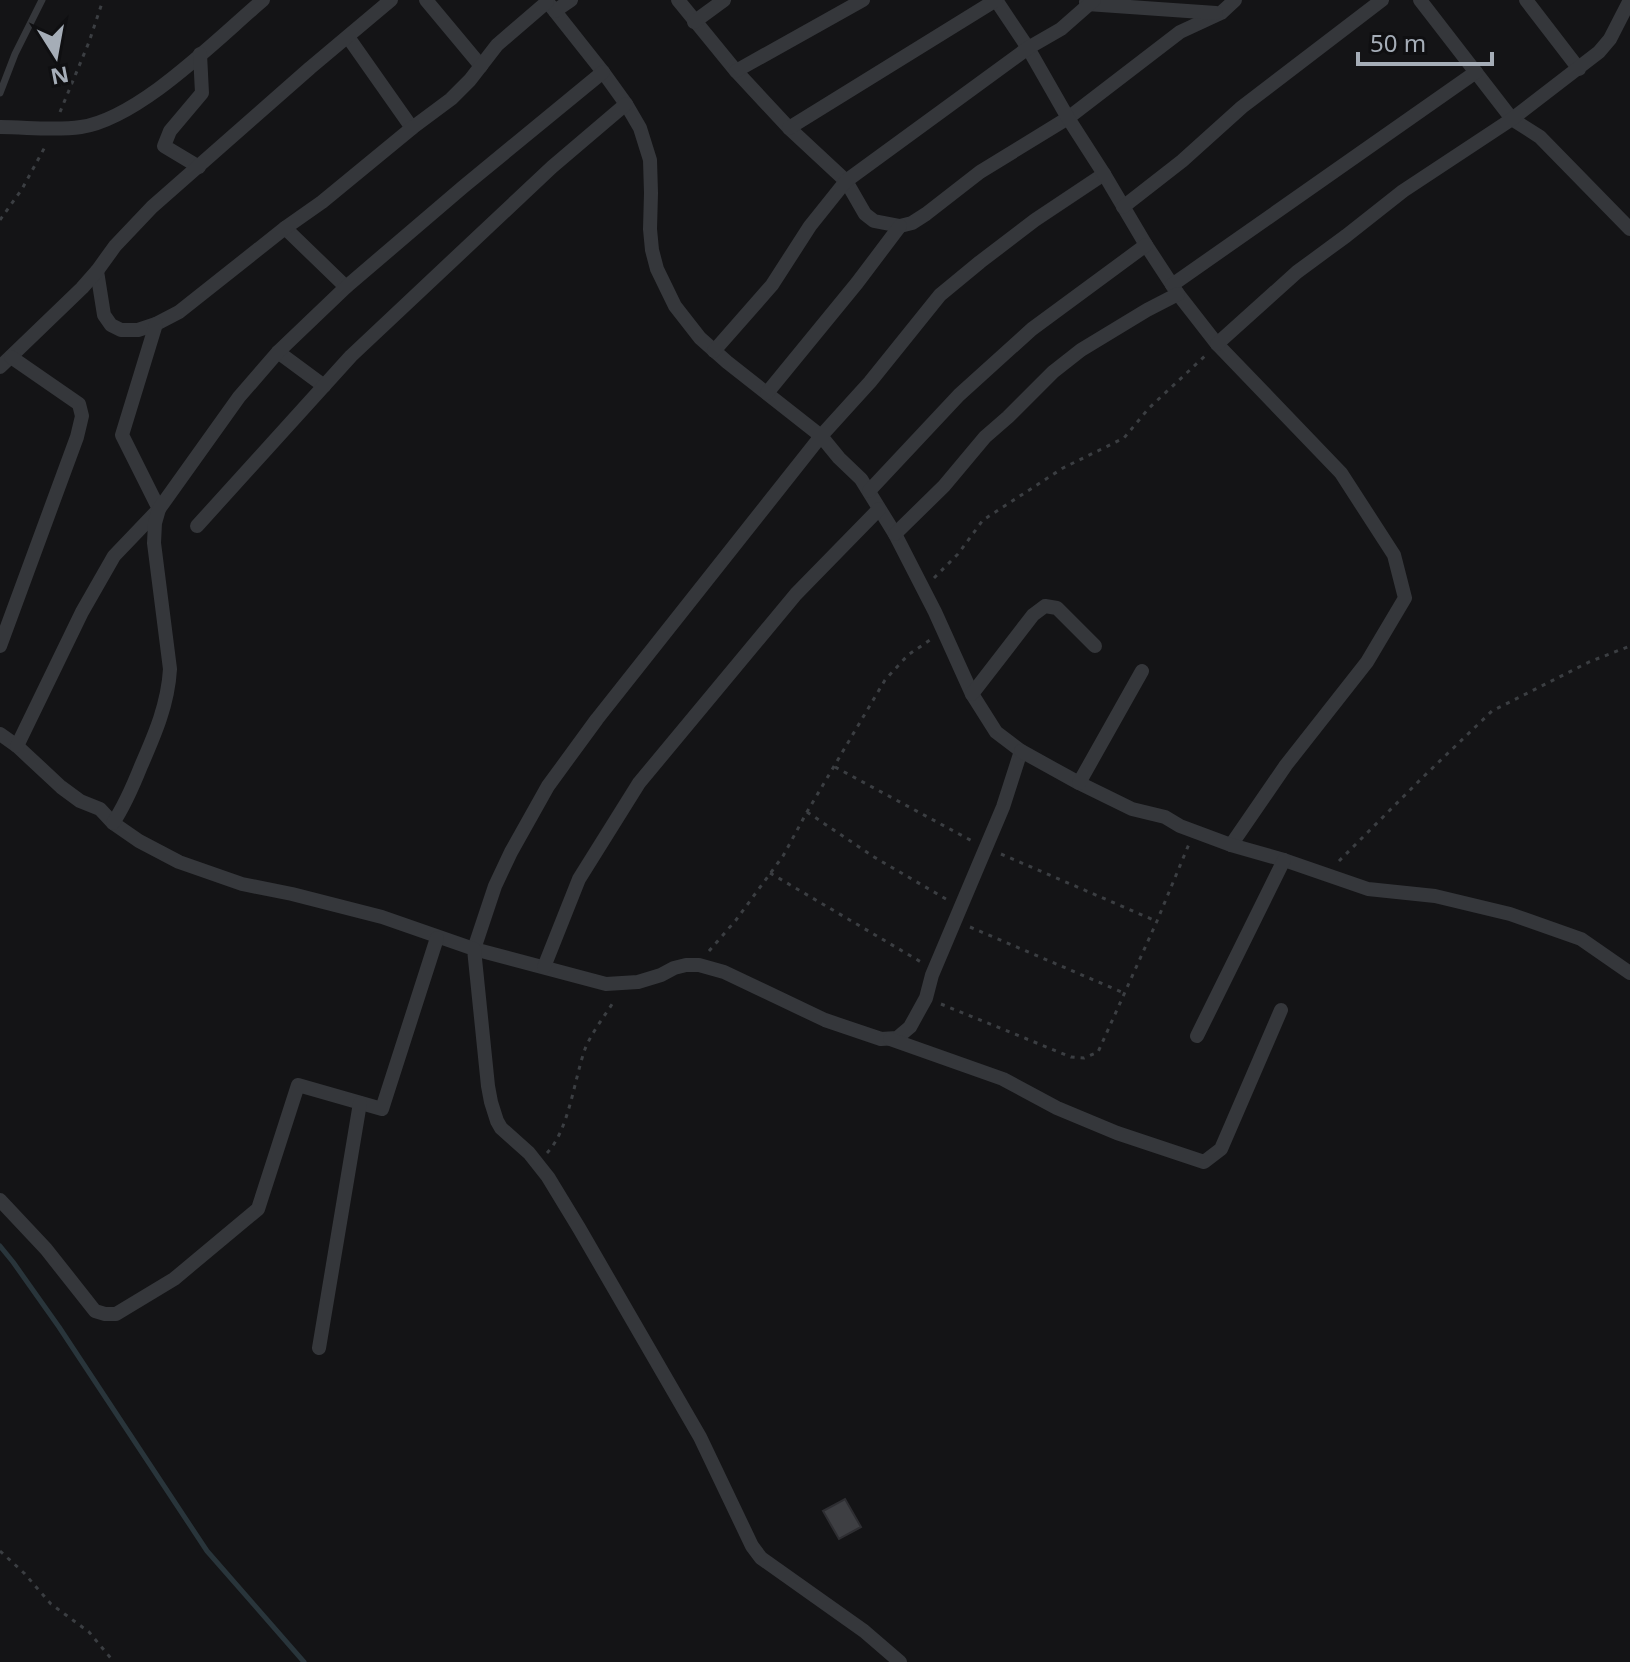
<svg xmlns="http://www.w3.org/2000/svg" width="1630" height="1662" font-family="'Noto Sans',sans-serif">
	<rect width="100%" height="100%" fill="#141416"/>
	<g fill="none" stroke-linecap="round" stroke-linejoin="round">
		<!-- stream -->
		<path stroke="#29353b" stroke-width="5" d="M0,1246L13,1262L59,1327L207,1551L304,1662"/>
	</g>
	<!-- building -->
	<path fill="#3e3f43" stroke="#2e2e32" stroke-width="2" d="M845,1499L861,1527L839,1539L823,1511Z"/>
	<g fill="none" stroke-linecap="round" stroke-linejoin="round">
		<!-- path -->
		<g stroke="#3b3e42" stroke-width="3" stroke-dasharray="4 6" stroke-linecap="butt">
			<path d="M60,112L89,42L103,0"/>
			<path d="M0,220L22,189L46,145"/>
			<path d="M934,578L958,554L983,520L1063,468L1124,438L1149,408L1206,355"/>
			<path d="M835,767L972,841"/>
			<path d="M807,812L874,857L946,899"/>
			<path d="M1001,854L1156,921"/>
			<path d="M1339,861L1421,779L1492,711L1589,662L1630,646"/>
			<path d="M770,873L921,962"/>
			<path d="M970,927L1124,993"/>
			<path d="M709,951L736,920L783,856L807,812L885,680L908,655L930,640"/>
			<path d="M941,1004L1071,1057L1084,1058L1098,1052L1157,921L1189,844"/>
			<path d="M547,1153C569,1130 574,1080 585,1049C592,1032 604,1017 614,1001"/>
			<path d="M0,1551L24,1573L51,1604L89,1632L114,1662"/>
		</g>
		<!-- lane -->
		<path stroke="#35373b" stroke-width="7" d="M0,93L15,54L42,0"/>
		<!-- street -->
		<g stroke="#35373b" stroke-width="14">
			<path d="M426,0L481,66"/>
			<path d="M546,0L603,72L626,104L640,128L650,160L651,193L650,229L652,250L657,269L675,306L700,338L727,362L821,436L839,458L861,479L895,534L935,612L972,694L996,732L1021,751L1003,807L932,975L926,998L910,1027L897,1038L881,1039L825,1020L724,972L699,965H686L674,968L661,975L638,982L606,984L474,949L495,886L511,852L548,786L597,719L821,436L870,382L940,295L980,262L1035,220L1104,174"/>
			<path d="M678,0L736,71L789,128L846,181L865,214L874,221L900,226L912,223L926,214L980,172L1068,118L1180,32L1221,13L1235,0"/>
			<path d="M996,0L1028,48L1068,118L1104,174L1146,245L1178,294L1217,344L1341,473L1394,555L1405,598L1367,662L1286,765L1231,845"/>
			<path d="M1420,0L1512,119L1540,137L1630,229"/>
			<path d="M1526,0L1579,69"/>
			<path d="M1086,2L1087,4L1216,13"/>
			<path d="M555,11L571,0"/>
			<path d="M694,22L724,0"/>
			<path d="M348,37L412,128"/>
			<path d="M736,71L863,0"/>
			<path d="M0,127C27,127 54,131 81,127C140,118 217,39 263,0"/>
			<path d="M789,128L996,0"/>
			<path d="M199,167L164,146L170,131L202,93L200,54"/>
			<path d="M1123,207L1182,161L1242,107L1382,0"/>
			<path d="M285,228L346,287"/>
			<path d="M97,271L104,315L111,325L121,330H138L156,324L179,312L285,228L322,202L412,128L451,99L470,80L497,45L547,2"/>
			<path d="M1172,285L1476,72"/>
			<path d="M1217,344L1297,272L1346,236L1403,191L1512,119L1599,52L1610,39L1630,0"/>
			<path d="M714,351L772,285L810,226L846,181L1028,48L1061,29L1094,0"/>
			<path d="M278,352L324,386"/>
			<path d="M0,367L82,288L97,271L115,246L152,207L310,68L391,0"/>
			<path d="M767,393L857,283L900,226"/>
			<path d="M869,491L959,395L1032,329L1146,245"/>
			<path d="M197,526L351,356L552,167L626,104"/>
			<path d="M895,534L944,486L985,437L1008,417L1053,372L1081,350L1147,310L1178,294"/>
			<path d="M0,646L77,437L82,416L79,404L11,357"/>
			<path d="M972,694L1033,615L1045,606L1057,608L1095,646"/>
			<path d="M0,734L17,746L61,787L80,801L100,809L113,823L139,841L179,862L242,884L292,894L382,917L474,949L488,1086L491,1102L497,1121L501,1128L529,1153L548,1177L579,1228L700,1437L752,1546L761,1558L864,1631L900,1662"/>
			<path d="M17,746L82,612L114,556L159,509L122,435L156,324"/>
			<path d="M1021,751L1079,783L1132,809L1165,817L1180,826L1231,845L1284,860L1368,889L1435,896L1510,914L1581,939L1630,973"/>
			<path d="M1079,783L1142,671"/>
			<path d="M113,823C125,805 133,786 141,766C155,734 168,704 170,669L154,543L155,523L159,509L239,397L278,352L346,287L463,187L603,72"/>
			<path d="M544,967L579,879L639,783L796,594L879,509"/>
			<path d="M1197,1036L1284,860"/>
			<path d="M890,1039L1003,1079L1057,1108L1117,1133L1204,1162L1221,1149L1281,1010"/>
			<path d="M0,1200L46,1249L95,1311L105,1314H116L174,1279L258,1209L298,1085L382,1109L437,938"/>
			<path d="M319,1348L360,1103"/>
		</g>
	</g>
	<!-- north arrow -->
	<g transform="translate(56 56) rotate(169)" stroke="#0f0f11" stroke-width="6" paint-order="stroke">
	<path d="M0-6L14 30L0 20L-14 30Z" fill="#a5adb7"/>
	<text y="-12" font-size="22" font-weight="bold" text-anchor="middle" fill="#a5adb7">N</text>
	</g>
	<!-- scale -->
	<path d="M1358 52v12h134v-12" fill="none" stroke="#a5adb7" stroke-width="4"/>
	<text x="1370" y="52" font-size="24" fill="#a5adb7" stroke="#0f0f11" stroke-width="6" paint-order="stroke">50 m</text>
</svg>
